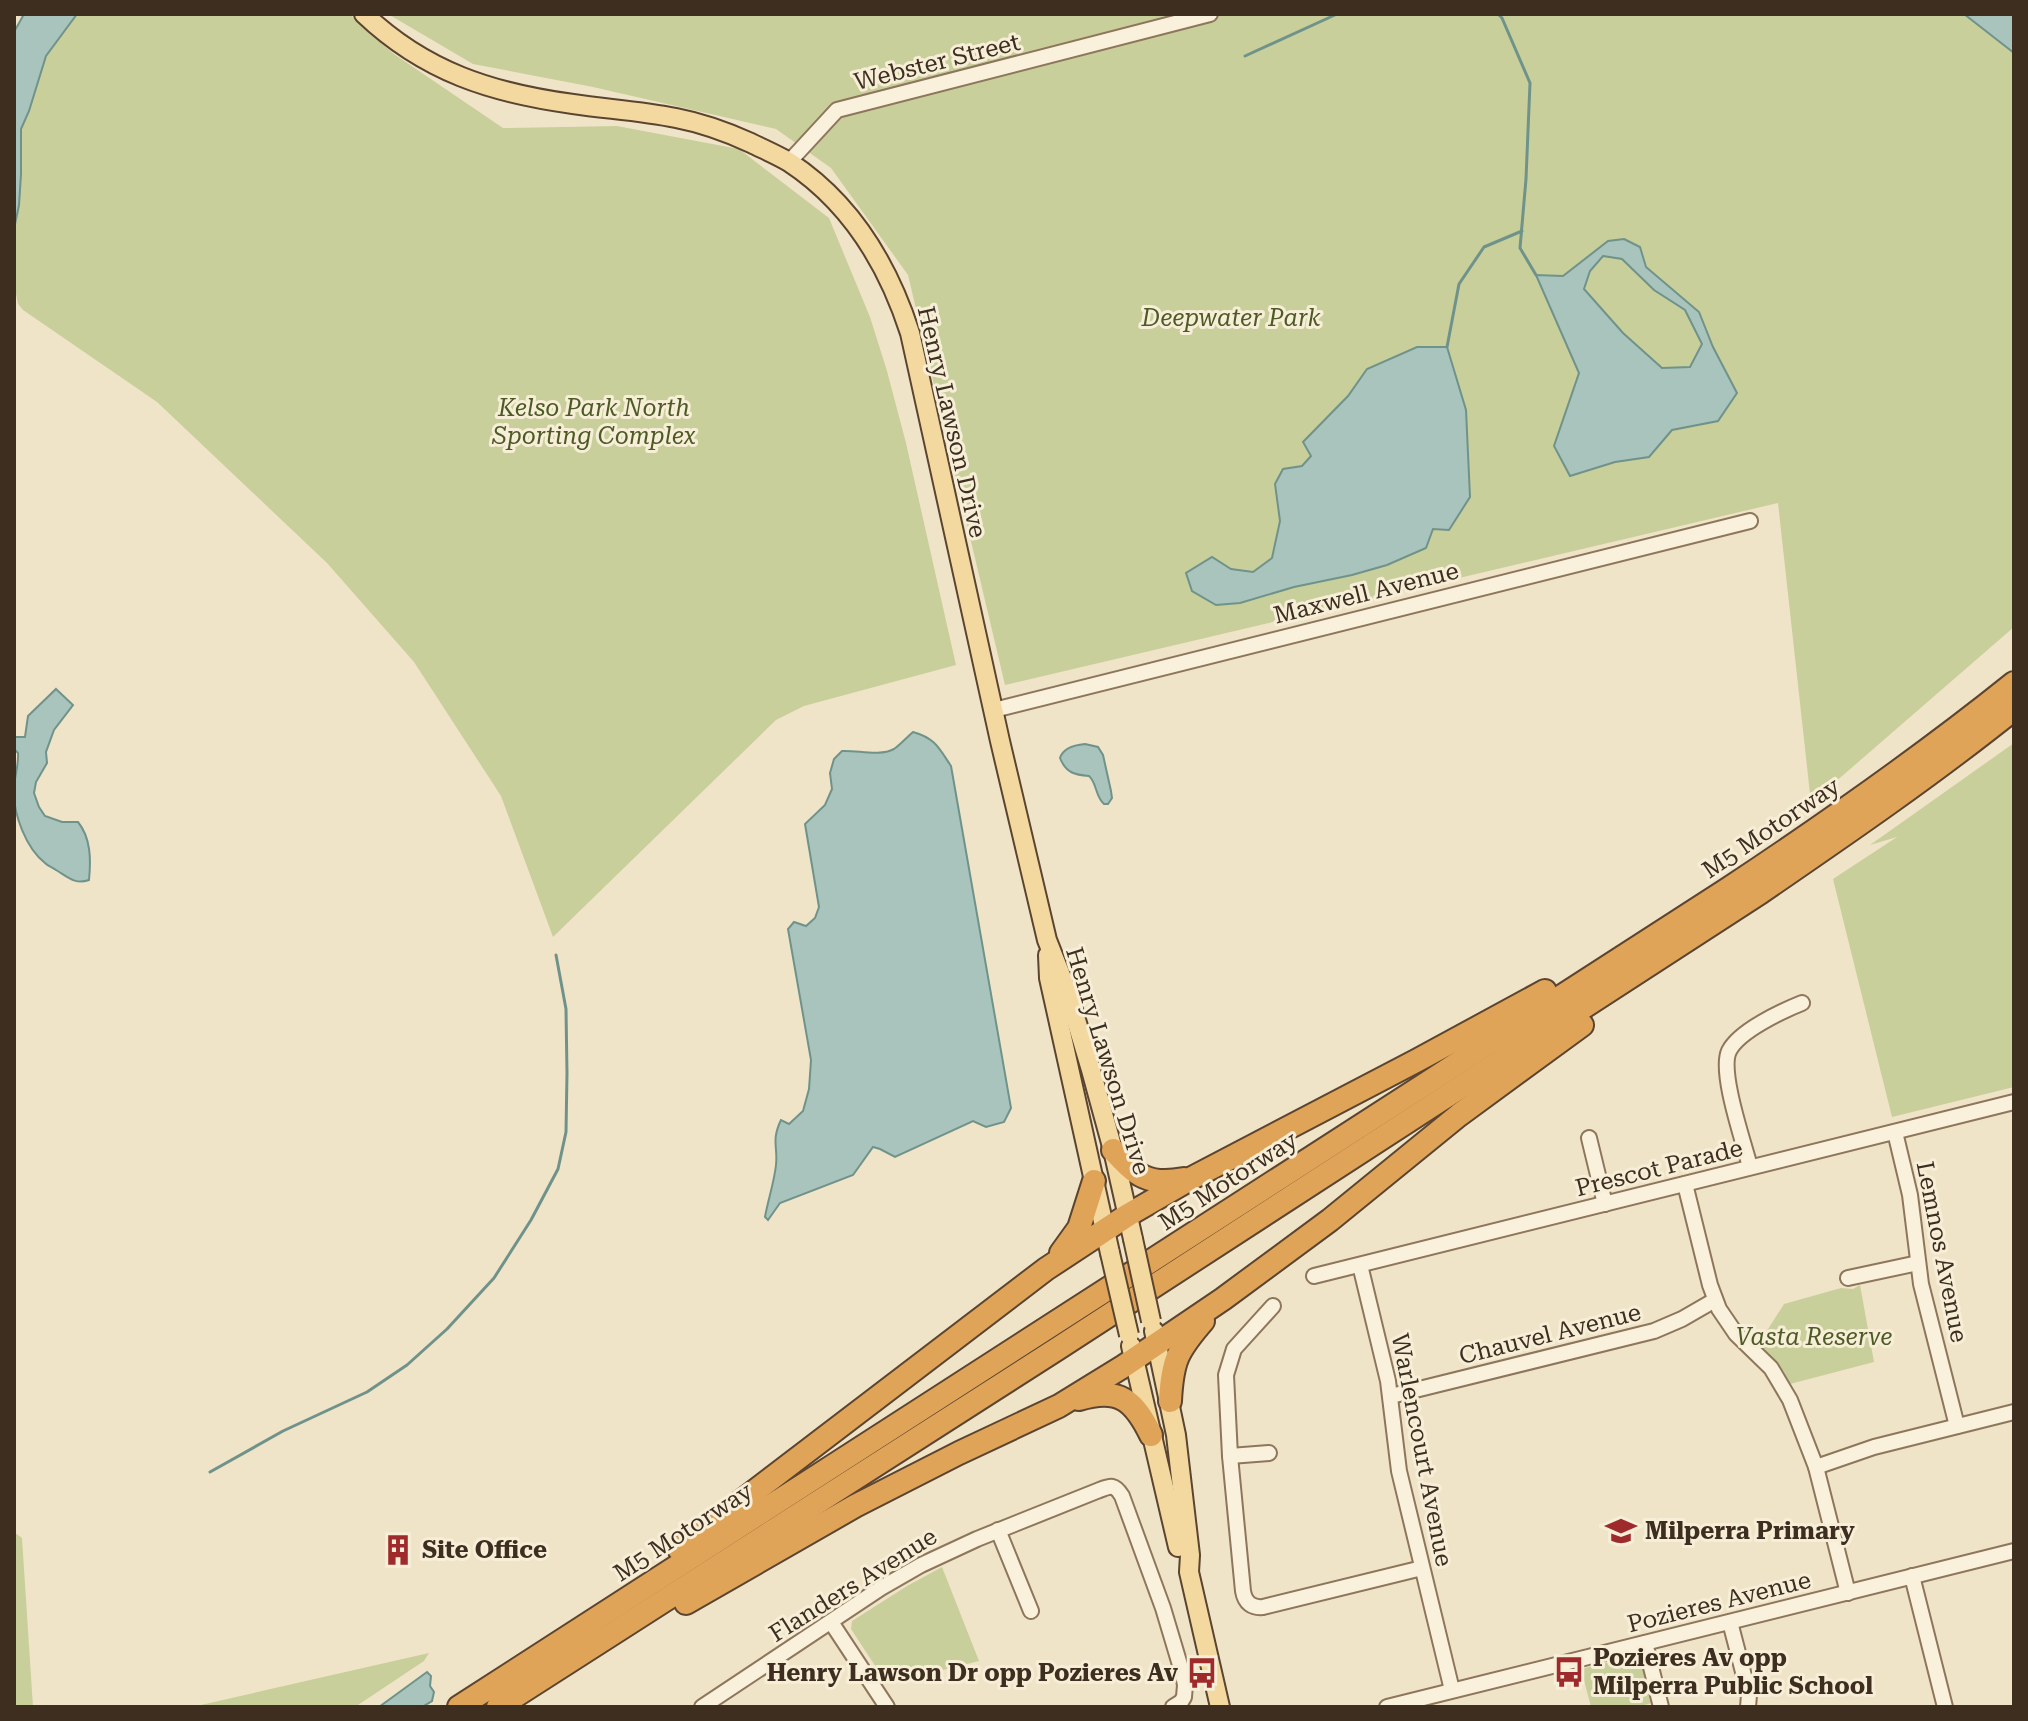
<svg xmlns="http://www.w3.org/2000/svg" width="2028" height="1721" font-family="'Roboto Serif',serif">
	<rect width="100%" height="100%" fill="#f0e4c8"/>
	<!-- green -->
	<g fill="#c9cf9b">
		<path d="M77,14H350L361,26L394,54L503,128L617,126L739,149L829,218L870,317L887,371L906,443L956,665L804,706L776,720L553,937L501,796L414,662L327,563L157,402L23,310L18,304L14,284V229L19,205L21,174V129L29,111L46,56Z"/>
		<path d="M388,14H1964L2014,53V627L1811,803L1778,503L1005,685L908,275L831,168L776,129L593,87L473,64Z"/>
		<path d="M2014,743V1087L1892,1117L1833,879L1897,837L1870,845Z"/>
		<path d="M1860,1285L1874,1362L1790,1384L1777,1364L1759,1347L1761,1340L1784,1304L1841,1288L1853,1289Z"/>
		<path d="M14,1532L22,1538L33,1707H14Z"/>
		<path d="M942,1567L979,1661L887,1684L851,1629L852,1621L907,1586Z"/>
		<path d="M429,1653L424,1661L355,1707H192Z"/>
		<path d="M1631,1656H1636L1641,1661L1652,1703L1637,1707H1591L1581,1669Z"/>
	</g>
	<!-- water -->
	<g fill="#a9c4bc" stroke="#6f938a" stroke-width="2" fill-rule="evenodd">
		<path d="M24,14H77L46,56L29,111L21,129V174L19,205L14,229V32Z"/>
		<path d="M1964,14H2014V53Z"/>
		<path d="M1624,239L1640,247L1646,267L1699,312L1713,347L1737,393L1718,421L1672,430L1649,457L1615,462L1570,476L1554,446L1579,373L1536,275L1563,276L1608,241ZM1603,256L1622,259L1654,290L1685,310L1702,344L1690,367L1662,368L1623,333L1584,289L1590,271Z"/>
		<path d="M1417,347H1447L1466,410L1470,497L1449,530L1433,529L1426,548L1387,565L1352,575L1294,587L1240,603L1216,605L1192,591L1186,573L1212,557L1231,569L1253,572L1272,558L1280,521L1275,484L1283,469L1302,466L1311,456L1303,442L1348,396L1367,369Z"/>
		<path d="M56,689L73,705L54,730L46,752L47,763L36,782L34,793L39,807L45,816L62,822H78C91,838 91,860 89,880C75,885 68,877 56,870C52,867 48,866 45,863C26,848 13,814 14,790C14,777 19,765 18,753L14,749V737H25L28,716Z"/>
		<path d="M913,732C935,738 939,748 951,766L1011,1108L1004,1122L986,1127L973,1121L895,1157L880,1149L873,1147L853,1175L780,1203L768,1220L765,1217C768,1200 774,1183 776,1165C778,1146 771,1141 781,1120L789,1124L803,1111L809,1089L811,1060L788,929L794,922L806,926L815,918L819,907L805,824L825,805L832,789L830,773L834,759L842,751C858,750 879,757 894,749C900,745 907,737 913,732Z"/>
		<path d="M1085,744L1098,747L1103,755L1111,791L1112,798L1108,804H1104C1095,796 1097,783 1089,776C1075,775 1066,773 1060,758C1063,748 1075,745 1085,744Z"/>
		<path d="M427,1672L431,1676L430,1686L434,1692L432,1701L422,1707H379Z"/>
	</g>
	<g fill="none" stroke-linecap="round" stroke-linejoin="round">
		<!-- stream -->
		<g stroke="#6f938a" stroke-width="3">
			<path d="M1498,14L1502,18L1530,83L1526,179L1520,248L1536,275"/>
			<path d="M1245,56L1337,14"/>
			<path d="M1447,347L1459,284L1484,247L1522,231"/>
			<path d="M210,1472L283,1431L367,1392L407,1365L447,1329L494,1278L531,1220L558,1169L566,1132L567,1073L566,1009L556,955"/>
		</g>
		<defs>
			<g id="minor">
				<path d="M789,162L837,110L1210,14"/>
				<path d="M994,710L1750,521"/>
				<path d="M1895,1132L1910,1195L1921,1284L1957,1426"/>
				<path d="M1589,1138L1605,1204"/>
				<path d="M1750,1167C1744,1143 1719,1072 1729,1051C1739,1031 1782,1011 1802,1003"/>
				<path d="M1685,1184L1710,1285L1719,1309L1736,1334L1771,1368L1790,1400L1816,1467L1848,1593"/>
				<path d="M1360,1265L1388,1381L1399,1471L1452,1690"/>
				<path d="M1314,1276L2014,1102"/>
				<path d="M1848,1278L1918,1263"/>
				<path d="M1273,1306L1234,1349L1226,1375L1230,1456L1243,1591C1245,1603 1252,1608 1263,1607L1422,1568"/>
				<path d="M1391,1396L1654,1331L1682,1319L1715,1300"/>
				<path d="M1230,1456L1269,1453"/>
				<path d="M1816,1467L1874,1447L2014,1412"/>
				<path d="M998,1530L1031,1611"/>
				<path d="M1912,1576L1945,1707"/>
				<path d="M831,1622L887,1707"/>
				<path d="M1730,1622L1749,1695L1748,1707"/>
				<path d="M1645,1643L1661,1707"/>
				<path d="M702,1707L881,1588L921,1565L977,1539L1097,1491C1110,1486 1114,1483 1122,1496L1163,1608L1183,1675L1185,1685L1184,1697L1181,1702L1173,1707"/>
				<path d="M1387,1707L2014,1551"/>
			</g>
			<g id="major">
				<path d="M364,14C425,72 492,93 573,104C607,109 642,111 676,118C702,123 727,132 751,143C763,149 777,155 789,162C850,202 888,265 910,333L1000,741L1047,940L1068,993L1091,1070L1113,1150L1133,1239"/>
				<path d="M1048,955L1049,978L1110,1253"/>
				<path d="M1154,1331L1176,1435L1190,1555L1189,1572L1220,1707"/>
				<path d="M1131,1346L1178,1547"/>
			</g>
			<g id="highway">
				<path d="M1113,1150C1137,1176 1148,1186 1184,1179"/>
				<path d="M1061,1253L1079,1228L1094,1181"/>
				<path d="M1079,1399C1119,1387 1134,1400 1151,1435"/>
				<path d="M1170,1401C1172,1361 1177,1351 1203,1321"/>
				<path d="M679,1549L1046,1269L1128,1215L1192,1178L1416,1061L1545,991"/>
				<path d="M686,1603L855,1506L959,1453L1059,1406L1124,1366L1223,1299L1330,1220L1459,1115L1582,1025"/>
				<path d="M459,1707L1728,889C1826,824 1922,757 2014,683"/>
				<path d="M498,1707L1057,1349L1761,892C1847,833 1933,774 2014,709"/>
			</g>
		</defs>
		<!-- minor casing -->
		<use href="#minor" stroke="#8d765c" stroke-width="18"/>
		<!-- major casing -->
		<use href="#major" stroke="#5b4430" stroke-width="22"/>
		<!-- highway casing -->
		<use href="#highway" stroke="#5b4430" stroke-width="26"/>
		<!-- minor -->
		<use href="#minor" stroke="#faf1dc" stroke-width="14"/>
		<!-- major -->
		<use href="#major" stroke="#f3d9a0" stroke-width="18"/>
		<!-- highway -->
		<use href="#highway" stroke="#e0a458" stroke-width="22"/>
		<defs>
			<g id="major-bridge">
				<path d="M1133,1239L1151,1321"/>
				<path d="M1110,1253L1129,1335"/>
			</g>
		</defs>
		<!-- major-bridge casing -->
		<use href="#major-bridge" stroke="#5b4430" stroke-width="22" stroke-linecap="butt"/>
		<!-- major-bridge -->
		<use href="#major-bridge" stroke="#f3d9a0" stroke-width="18"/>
	</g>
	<!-- icons -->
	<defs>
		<symbol id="school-bare" viewBox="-9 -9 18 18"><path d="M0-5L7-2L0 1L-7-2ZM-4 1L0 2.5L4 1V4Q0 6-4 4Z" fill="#9e2a2b" stroke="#f7eed8" stroke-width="2.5" paint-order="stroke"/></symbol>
		<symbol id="building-bare" viewBox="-9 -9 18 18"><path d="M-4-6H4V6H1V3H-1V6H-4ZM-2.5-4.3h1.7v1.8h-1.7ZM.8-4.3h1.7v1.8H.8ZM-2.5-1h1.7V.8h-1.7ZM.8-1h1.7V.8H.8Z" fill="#9e2a2b" stroke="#f7eed8" stroke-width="2.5" paint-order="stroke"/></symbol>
		<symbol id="bus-bare" viewBox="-9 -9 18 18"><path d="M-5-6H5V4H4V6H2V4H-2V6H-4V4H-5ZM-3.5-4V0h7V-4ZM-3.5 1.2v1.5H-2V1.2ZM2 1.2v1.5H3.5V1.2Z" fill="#9e2a2b" stroke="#f7eed8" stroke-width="2.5" paint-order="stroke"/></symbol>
	</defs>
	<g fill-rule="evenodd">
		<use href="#school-bare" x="1599" y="1509" width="44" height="44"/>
		<use href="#building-bare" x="376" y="1528" width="44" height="44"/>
		<use href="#bus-bare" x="1547" y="1650" width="44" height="44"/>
		<use href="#bus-bare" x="1180" y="1651" width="44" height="44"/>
	</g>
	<g text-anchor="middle" stroke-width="6" stroke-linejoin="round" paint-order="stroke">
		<!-- street labels -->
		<g font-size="24" fill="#3d2e20" stroke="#f7eed8">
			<text transform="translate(937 62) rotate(-14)" y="8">Webster Street</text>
			<text transform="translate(952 422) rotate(77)" y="8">Henry Lawson Drive</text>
			<text transform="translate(1366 593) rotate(-14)" y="8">Maxwell Avenue</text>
			<text transform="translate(1771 828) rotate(-34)" y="8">M5 Motorway</text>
			<text transform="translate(1108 1061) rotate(73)" y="8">Henry Lawson Drive</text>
			<text transform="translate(1659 1168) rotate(-14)" y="8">Prescot Parade</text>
			<text transform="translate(1228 1181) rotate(-33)" y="8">M5 Motorway</text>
			<text transform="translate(1942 1252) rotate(79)" y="8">Lemnos Avenue</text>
			<text transform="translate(1550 1334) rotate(-14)" y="8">Chauvel Avenue</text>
			<text transform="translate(1422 1450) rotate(79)" y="8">Warlencourt Avenue</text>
			<text transform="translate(683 1532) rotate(-33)" y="8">M5 Motorway</text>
			<text transform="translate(853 1585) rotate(-32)" y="8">Flanders Avenue</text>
			<text transform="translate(1719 1602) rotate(-14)" y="8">Pozieres Avenue</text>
		</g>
		<!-- park labels -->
		<g font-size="24" font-style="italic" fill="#4d5a26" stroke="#f7eed8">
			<text x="1231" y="326">Deepwater Park</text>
			<text x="594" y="416">Kelso Park North<tspan x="594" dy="28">Sporting Complex</tspan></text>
			<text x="1814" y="1345">Vasta Reserve</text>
		</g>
		<!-- poi labels -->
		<g font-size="24" font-weight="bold" fill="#3d2e20" stroke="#f7eed8" text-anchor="start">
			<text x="1645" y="1539">Milperra Primary</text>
			<text x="422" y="1558">Site Office</text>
			<text x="1593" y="1666">Pozieres Av opp<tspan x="1593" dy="28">Milperra Public School</tspan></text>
			<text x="1178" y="1681" text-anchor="end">Henry Lawson Dr opp Pozieres Av</text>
		</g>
	</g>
	<!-- border -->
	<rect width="2028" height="1721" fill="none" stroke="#3d2e20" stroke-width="32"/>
</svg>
